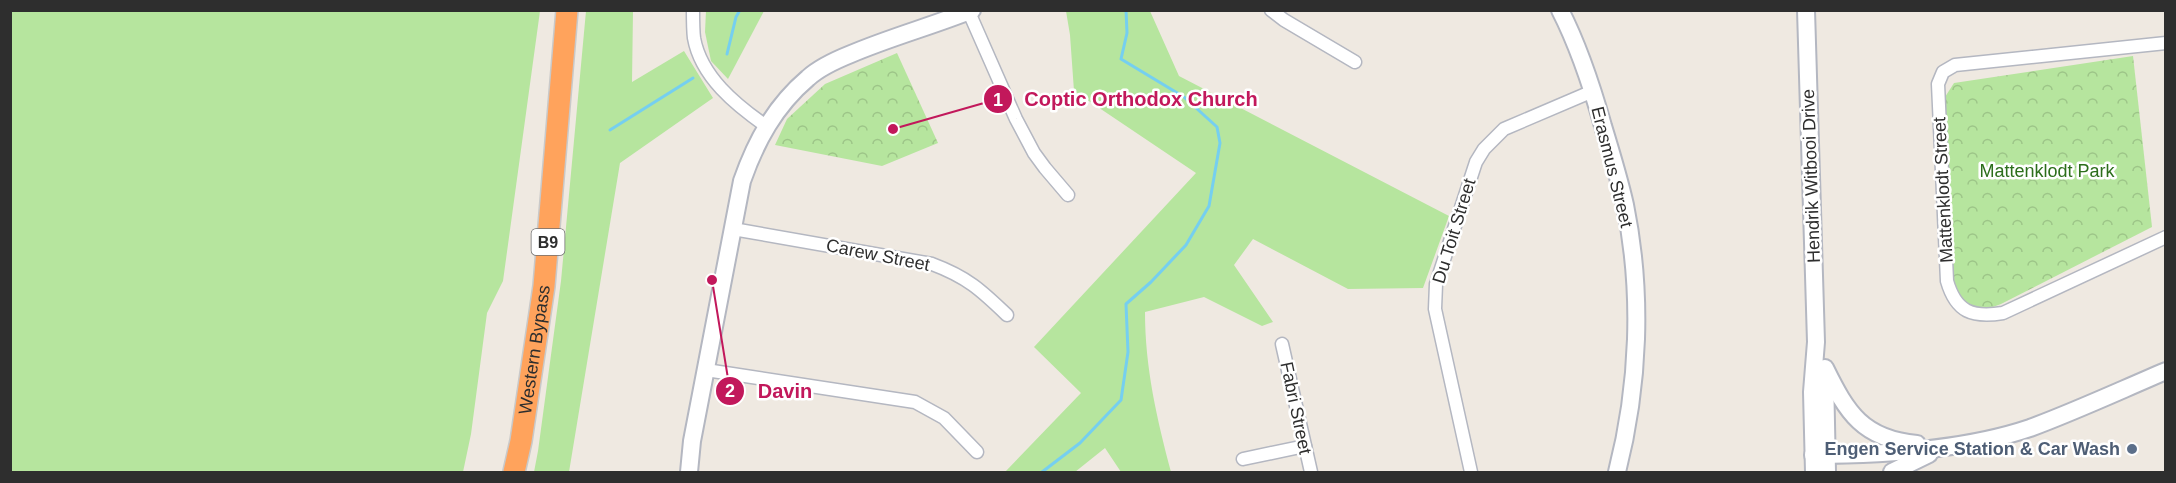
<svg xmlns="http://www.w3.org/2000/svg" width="2176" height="483" font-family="Helvetica,sans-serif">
	<defs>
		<pattern id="park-crowns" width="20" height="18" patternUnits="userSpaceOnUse" patternTransform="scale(1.5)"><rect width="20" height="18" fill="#b6e59e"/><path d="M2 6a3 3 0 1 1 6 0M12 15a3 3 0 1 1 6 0" fill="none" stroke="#9dc588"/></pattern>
	</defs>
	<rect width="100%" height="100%" fill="#efe9e1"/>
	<!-- grass -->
	<g fill="#b6e59e">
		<path d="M10,11H540L503,281L487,313L471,434L463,472H11Z"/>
		<path d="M586,11H633L632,82L684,51L713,98L620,163L569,472H534L538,451L561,281Z"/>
		<path d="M706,11H764L728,79L711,61L705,32Z"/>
		<path d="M1066,11H1150L1179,76L1449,216L1423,288L1348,289L1253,239L1234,265L1273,322L1262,326L1204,297L1145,312C1145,368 1157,419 1171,472H1121L1105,448L1075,472H1005L1081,393L1034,347L1196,173L1074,91L1070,35Z"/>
	</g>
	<!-- park -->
	<g fill="url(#park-crowns)">
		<path d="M897,53L938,143L882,166L775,145L787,119L825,84Z"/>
		<path d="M2133,56L2152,227L2001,304L1974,314L1956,293L1952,284L1945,97L1954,83Z"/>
	</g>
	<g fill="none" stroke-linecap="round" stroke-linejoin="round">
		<!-- stream -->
		<g stroke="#75cff0" stroke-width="3">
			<path d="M727,54L736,17L740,10"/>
			<path d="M610,130L693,78"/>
			<path d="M1042,472L1080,443L1121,400L1128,352L1126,304L1151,282L1186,245L1209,206L1220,143L1217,127L1184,97L1121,59L1127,33L1126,10"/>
		</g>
		<defs>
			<g id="street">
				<path d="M693,10C693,19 693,30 694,38C701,77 736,105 766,126"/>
				<path d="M968,10L1016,119L1034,153L1045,168L1068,195"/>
				<path d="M1271,10L1284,20L1355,62"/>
				<path d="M2166,43L1955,65L1943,72L1938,84L1947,281C1956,312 1972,318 2003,313L2166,237"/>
				<path d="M733,229L932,264C967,277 981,290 1007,315"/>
				<path d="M1282,344L1311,472"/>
				<path d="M706,370L915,402L944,418L977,452"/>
				<path d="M1243,459L1305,446"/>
				<path d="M1471,472L1435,309L1436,284L1476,162L1484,149L1504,129L1593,91"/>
			</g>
			<g id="secondary">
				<path d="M1560,10C1579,47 1592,87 1603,126C1611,152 1619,178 1625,205C1643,293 1639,386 1617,472"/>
				<path d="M1806,10L1816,342L1812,392L1814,472"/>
				<path d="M1825,368C1847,413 1863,439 1917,444"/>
				<path d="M1825,374L1827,472"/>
				<path d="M1813,455C1882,455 1965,450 2030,428C2076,411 2121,390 2166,371"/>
				<path d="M689,472L692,441L742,181C756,141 775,106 808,78C820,67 836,60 851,54C891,37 932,26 972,10"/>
				<path d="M1892,472L1929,454"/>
			</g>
			<g id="highway">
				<path id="s1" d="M514,472L521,441L544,286L567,10"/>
			</g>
		</defs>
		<!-- street casing -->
		<use href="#street" stroke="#b4b7c1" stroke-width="15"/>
		<!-- secondary casing -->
		<use href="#secondary" stroke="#b4b7c1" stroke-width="20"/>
		<!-- highway casing -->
		<use href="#highway" stroke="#c9c9c9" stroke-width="24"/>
		<!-- street -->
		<use href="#street" stroke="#fff" stroke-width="12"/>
		<!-- secondary -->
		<use href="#secondary" stroke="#fff" stroke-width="16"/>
		<!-- highway -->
		<use href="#highway" stroke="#ffa35c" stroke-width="21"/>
	</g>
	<!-- markers -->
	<circle fill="#5c6f8a" stroke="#fff" stroke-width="2" cx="2132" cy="449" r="6"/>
	<g text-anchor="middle" stroke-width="5" stroke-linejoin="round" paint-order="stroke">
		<!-- shield labels -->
		<rect fill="#fff" stroke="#6d6d6d" stroke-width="1.5" x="531.5" y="229" width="33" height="26" rx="4.5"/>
		<g font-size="16" font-weight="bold" fill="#2e2e2e">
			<text x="548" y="248">B9</text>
		</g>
		<!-- street labels -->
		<g font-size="18" fill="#2e2e2e" stroke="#fff">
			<text transform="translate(1612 167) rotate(76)" y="6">Erasmus Street</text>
			<text transform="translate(1811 176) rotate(-92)" y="6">Hendrik Witbooi Drive</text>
			<text transform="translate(1943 190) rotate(-93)" y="6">Mattenklodt Street</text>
			<text transform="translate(1454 231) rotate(-73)" y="6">Du Toit Street</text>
			<text transform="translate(878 255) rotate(11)" y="6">Carew Street</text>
			<text dy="6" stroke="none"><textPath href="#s1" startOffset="124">Western Bypass</textPath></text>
			<text transform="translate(1296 408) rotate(78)" y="6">Fabri Street</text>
		</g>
		<!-- park labels -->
		<g font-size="18" fill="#2c6e1b" stroke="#fff">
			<text x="2047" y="177">Mattenklodt Park</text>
		</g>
		<!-- service labels -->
		<g font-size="18" font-weight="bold" fill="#4e5e75" stroke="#fff" text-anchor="end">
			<text x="2120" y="455">Engen Service Station &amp; Car Wash</text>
		</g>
	</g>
	<!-- callouts -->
	<path fill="none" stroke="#c2185b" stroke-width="2" d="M893 129L998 99M712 280L730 391"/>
	<g fill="#c2185b" stroke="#fff" stroke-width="2">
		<circle cx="893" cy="129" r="6"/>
		<circle cx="712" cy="280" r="6"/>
		<circle cx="998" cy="99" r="15"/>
		<circle cx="730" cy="391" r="15"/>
	</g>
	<g font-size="18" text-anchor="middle" font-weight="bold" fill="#fff">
		<text x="998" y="106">1</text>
		<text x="730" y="397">2</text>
	</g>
	<g font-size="20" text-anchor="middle" font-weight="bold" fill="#c2185b" stroke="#fff" stroke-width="5" stroke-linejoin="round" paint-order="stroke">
		<text x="1141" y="106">Coptic Orthodox Church</text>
		<text x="785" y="398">Davin</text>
	</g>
	<!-- border -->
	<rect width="2176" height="483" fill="none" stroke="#2e2e2e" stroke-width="24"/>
</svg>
